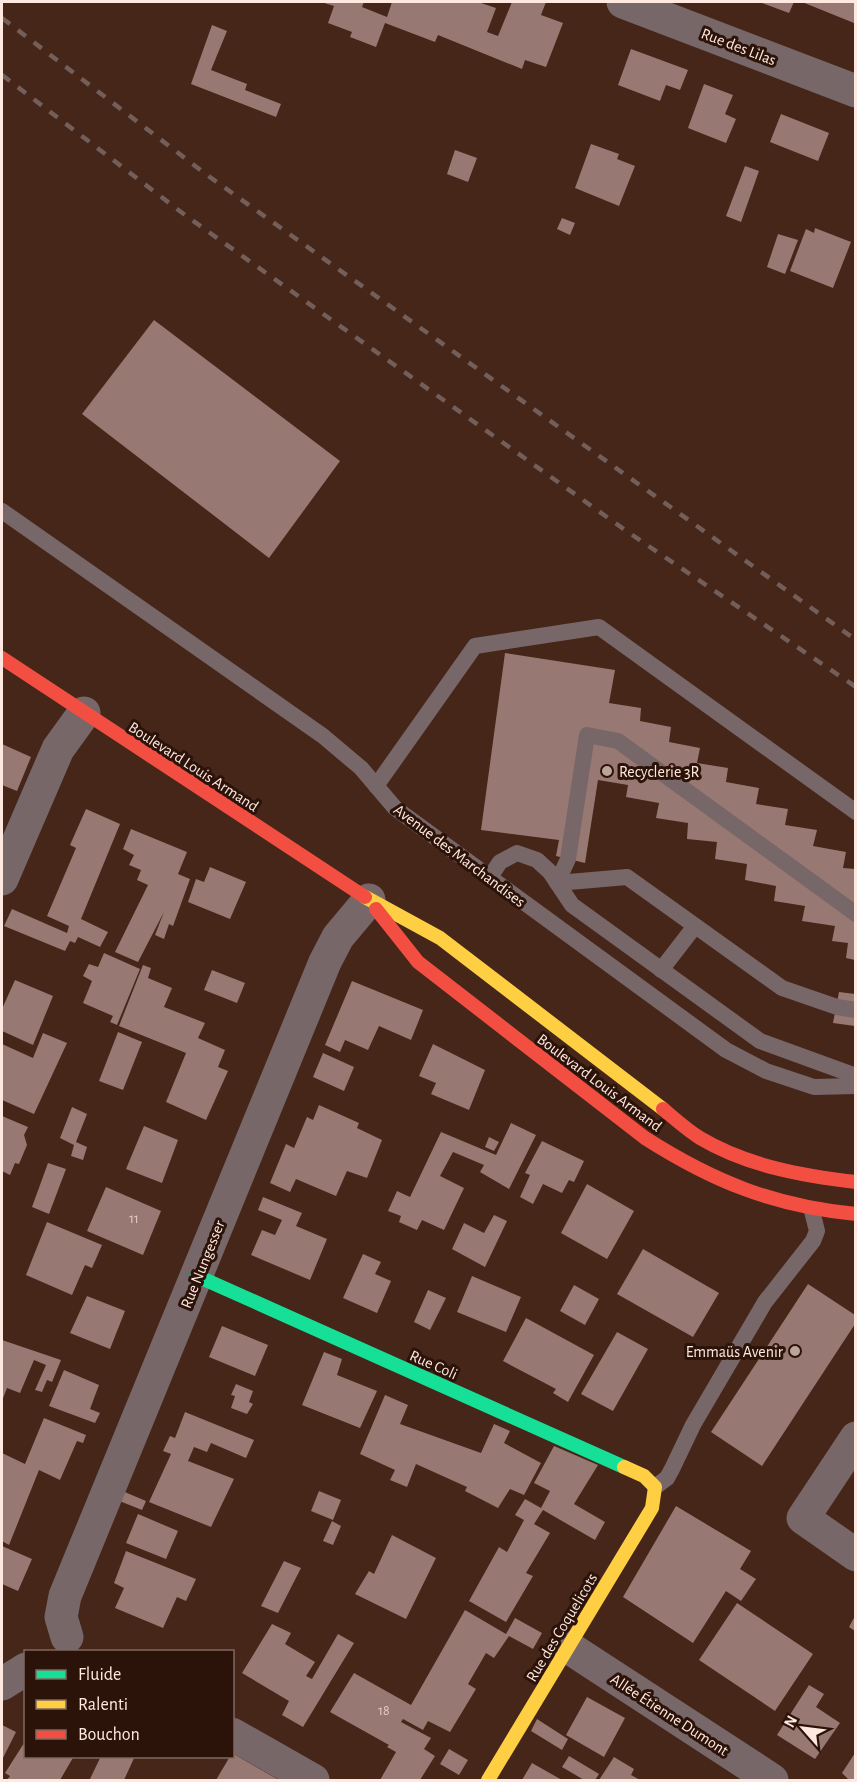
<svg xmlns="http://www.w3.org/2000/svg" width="857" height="1782" font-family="'Alegreya Sans',sans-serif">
	<rect width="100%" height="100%" fill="#452619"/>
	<!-- building -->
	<g fill="#987872">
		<path d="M321,2H364L362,7L387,17L392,2H478L496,8L487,32L498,36L512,2H546L541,15L563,23L546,67L525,60L522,69L438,35L435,42L385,23L376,47L350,37L352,32L328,23L334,6Z"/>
		<path d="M759,2H794L789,13Z"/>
		<path d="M802,2H855V20L854,23Z"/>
		<path d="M212,25L227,31L211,70L247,84L245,90L281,104L276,117L191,84Z"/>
		<path d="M631,49L688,70L680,90L666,85L660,101L618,85Z"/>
		<path d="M704,84L733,95L725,114L736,119L726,143L688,128Z"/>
		<path d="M781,114L829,133L818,161L770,142Z"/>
		<path d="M591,144L619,154L617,159L635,166L619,206L575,188Z"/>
		<path d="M455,150L477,158L468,182L447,174Z"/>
		<path d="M745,166L759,171L741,222L726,216Z"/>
		<path d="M562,218L575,223L570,235L557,229Z"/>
		<path d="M815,228L851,242L833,288L790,271L806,229L814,233Z"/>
		<path d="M778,234L798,240L785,274L767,267Z"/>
		<path d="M154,320L340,461L269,558L82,414Z"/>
		<path d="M505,653L615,670L609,703L641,708L640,721L671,727L669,742L700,748L697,763L728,768L726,782L759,788L756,804L788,809L785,825L817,830L813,846L846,852L843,868L855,869V960L846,958L848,943L832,941L835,926L802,921L805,906L774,901L776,886L745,880L747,864L715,859L717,842L687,839L688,823L656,818L659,803L626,797L628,785L598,780L585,863L556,856L559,840L481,830Z"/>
		<path d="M2,744L31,757L17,791L2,785Z"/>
		<path d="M86,809L120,824L81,919L108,932L100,947L78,937L75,943L70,941L65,951L4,926L12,909L67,933L69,926L47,916L76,848L70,845Z"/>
		<path d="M131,829L187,852L178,874L190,879L173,926L169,924L164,939L155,935L164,912L138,962L115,952L148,885L137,880L141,870L129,865L134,855L123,849Z"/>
		<path d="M210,867L246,882L230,919L188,902L196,879L204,882Z"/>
		<path d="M104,953L140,969L117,1025L110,1022L113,1016L83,1003L92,981L83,976L89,964L98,967Z"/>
		<path d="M143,965L151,968L148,978L172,988L164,1007L205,1023L198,1038L225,1050L218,1067L228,1071L206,1120L166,1102L186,1053L119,1026Z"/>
		<path d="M212,970L245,983L237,1003L204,990Z"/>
		<path d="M15,980L53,996L33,1045L2,1031V1009Z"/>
		<path d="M352,981L423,1010L411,1040L379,1026L368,1050L345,1040L340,1052L325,1045Z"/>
		<path d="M839,992L855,994V1026L833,1023Z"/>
		<path d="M118,1032L142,1042L123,1090L99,1081Z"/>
		<path d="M43,1033L67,1043L34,1114L2,1100V1044L33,1058Z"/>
		<path d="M433,1044L485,1070L469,1110L431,1094L436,1083L419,1076Z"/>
		<path d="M323,1053L354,1067L344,1091L313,1077Z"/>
		<path d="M319,1105L359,1123L357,1128L382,1140L367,1178L347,1171L336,1196L296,1179L290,1192L270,1183L286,1144L294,1148L307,1117L313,1120Z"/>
		<path d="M72,1107L87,1114L76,1142L87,1147L83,1160L71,1156L74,1145L60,1138Z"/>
		<path d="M2,1116L28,1127L24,1135L27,1145L19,1164L15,1163L10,1175L2,1171Z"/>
		<path d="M511,1123L536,1135L509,1189L480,1172L484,1165L453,1152L440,1176L464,1188L444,1230L422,1220L417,1230L399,1222L401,1216L388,1211L397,1191L410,1197L441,1132L496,1155Z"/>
		<path d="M144,1126L178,1140L162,1183L126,1169Z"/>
		<path d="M489,1137L499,1142L494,1151L485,1147Z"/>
		<path d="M542,1141L584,1161L574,1182L569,1180L562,1193L543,1184L533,1204L520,1197L530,1175L525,1173Z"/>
		<path d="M48,1163L66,1169L49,1214L32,1207Z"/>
		<path d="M587,1184L634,1211L607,1259L561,1233Z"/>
		<path d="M106,1187L161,1211L143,1255L87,1231Z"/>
		<path d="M263,1197L302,1213L296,1226L327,1239L310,1280L251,1255L262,1230L275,1235L282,1220L258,1210Z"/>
		<path d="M494,1215L507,1221L485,1267L452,1249L464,1223L484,1233Z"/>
		<path d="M47,1222L102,1245L92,1268L85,1265L72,1295L26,1275Z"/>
		<path d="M643,1249L719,1293L693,1337L617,1294Z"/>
		<path d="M363,1254L381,1262L375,1274L391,1281L377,1313L343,1298Z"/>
		<path d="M472,1276L521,1297L506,1332L457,1312Z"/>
		<path d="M808,1284L855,1315V1324L762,1466L711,1432Z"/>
		<path d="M574,1285L599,1299L585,1325L560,1311Z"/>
		<path d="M428,1290L446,1298L430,1330L414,1322Z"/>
		<path d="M87,1296L125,1311L110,1349L70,1333Z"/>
		<path d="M526,1318L594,1355L568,1402L553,1393L556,1389L503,1361Z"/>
		<path d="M222,1326L268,1345L255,1376L209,1357Z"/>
		<path d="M617,1332L648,1349L613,1411L581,1394Z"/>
		<path d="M2,1340L61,1360L52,1382L47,1380L42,1392L35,1390L46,1365L34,1360L20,1393L7,1388L2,1401Z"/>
		<path d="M324,1352L342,1359L337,1375L377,1391L360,1428L302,1405Z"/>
		<path d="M64,1370L99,1385L90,1409L100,1413L95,1423L49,1406Z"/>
		<path d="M236,1384L253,1391L249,1402L253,1404L247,1414L231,1408L235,1396L231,1395Z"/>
		<path d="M385,1395L408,1405L400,1424L481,1453L494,1424L510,1431L504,1443L541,1463L524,1495L510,1489L498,1508L465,1491L467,1487L416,1464L407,1487L390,1480L395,1470L360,1454Z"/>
		<path d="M185,1412L254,1440L246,1458L211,1443L207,1452L194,1447L188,1461L234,1479L211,1527L149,1502L171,1454L163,1451L170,1436L175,1438Z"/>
		<path d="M44,1418L86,1435L83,1443L77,1441L60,1480L39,1470L9,1545L2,1541V1453L25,1464Z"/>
		<path d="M554,1446L598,1465L574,1504L605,1522L595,1540L543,1510L534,1524L550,1533L526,1573L533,1576L506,1622L469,1601L499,1547L507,1552L524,1520L515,1515L525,1499L541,1508L550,1491L534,1483Z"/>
		<path d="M120,1490L146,1501L142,1510L117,1500Z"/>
		<path d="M319,1491L341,1500L333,1520L311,1511Z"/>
		<path d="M676,1506L751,1551L740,1569L756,1579L741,1601L726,1591L693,1643L623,1597Z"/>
		<path d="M138,1514L178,1531L166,1559L126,1543Z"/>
		<path d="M332,1521L341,1526L333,1545L323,1541Z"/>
		<path d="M392,1535L436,1558L406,1619L355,1594L369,1571L374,1574Z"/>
		<path d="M2,1546L32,1559L18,1591L2,1584Z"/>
		<path d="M126,1551L196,1579L186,1601L177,1597L163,1628L115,1608L124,1588L114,1583Z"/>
		<path d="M284,1561L301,1568L278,1613L261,1606Z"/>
		<path d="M737,1603L813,1654L775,1711L699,1660Z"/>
		<path d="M465,1610L506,1634L515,1618L542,1633L533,1649L509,1636L494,1658L486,1653L468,1684L476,1689L450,1732L428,1721L423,1730L403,1719L401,1722L431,1738L424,1749L435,1756L420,1780H380L396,1752L387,1747L389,1745L330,1712L354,1673L411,1705Z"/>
		<path d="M855,1616V1631L849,1627Z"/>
		<path d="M272,1624L291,1633L285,1644L315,1662L306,1676L312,1679L338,1634L354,1643L303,1727L282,1715L289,1701L242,1673Z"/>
		<path d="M809,1685L824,1694L816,1707L840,1723L815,1759L777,1735Z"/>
		<path d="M587,1697L625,1718L604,1757L566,1735Z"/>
		<path d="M537,1719L568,1739L562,1750L531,1731Z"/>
		<path d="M2,1725L16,1732L2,1760Z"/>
		<path d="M26,1740V1756H74L60,1780H7L10,1776L5,1773Z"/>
		<path d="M449,1749L468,1760L459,1775L440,1764Z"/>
		<path d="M232,1753L279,1780H216Z"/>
		<path d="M855,1753V1780H849L842,1773Z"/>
		<path d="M101,1756H135L124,1780H92L90,1779Z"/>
		<path d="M569,1756L599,1774L595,1780H584L562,1767Z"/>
		<path d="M614,1757L634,1769L631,1775L640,1780H599Z"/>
		<path d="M532,1763L562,1780H522Z"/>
	</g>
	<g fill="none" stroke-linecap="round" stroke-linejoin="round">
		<!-- lane -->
		<g stroke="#786768" stroke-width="16">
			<path d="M2,511L323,736L361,768L395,808L726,1050L766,1071L814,1087L856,1086"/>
			<path d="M376,786L475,646L599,627L856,812"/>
			<path d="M490,877L500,862L517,853L537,860L550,872L572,905L760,1041L856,1076"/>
			<path d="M856,914L618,741L587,735L568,859L557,883L627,877L782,988L837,1007L856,1010"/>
			<path d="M661,970L695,926"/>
			<path d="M655,1487L667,1478L672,1469L693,1425L765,1302L813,1241L817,1231L812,1211"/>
		</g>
		<!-- street -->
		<g stroke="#786768" stroke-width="33">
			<path d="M623,2L856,91"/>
			<path d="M2,879L58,749L84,713"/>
			<path d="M856,1438L803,1518L856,1555"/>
			<path d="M67,1637L61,1617L65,1596L325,962L338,937L369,900"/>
			<path d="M568,1647L772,1780"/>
			<path d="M2,1684L26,1669"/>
			<path d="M232,1734L313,1780"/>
		</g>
		<!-- fast -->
		<path stroke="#16e098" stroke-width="14" d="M197,1276L624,1467"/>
		<!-- slow -->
		<g stroke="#ffcf43" stroke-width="14">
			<path d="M365,897L440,938L663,1109"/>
			<path d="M488,1780L652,1508L655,1487L644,1476L624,1467"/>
		</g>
		<!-- jam -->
		<g stroke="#f24e42" stroke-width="14">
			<path d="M2,658L365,897"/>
			<path d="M376,909L418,962L645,1138C714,1182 774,1206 856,1214"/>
			<path d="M663,1109C675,1119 687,1130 700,1138C747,1166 803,1176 856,1182"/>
		</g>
		<!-- rail -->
		<g stroke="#745e5a" stroke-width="4.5" stroke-dasharray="10 10" stroke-linecap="butt">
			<path d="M2,18L207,175L856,640"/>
			<path d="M2,75L185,215L625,530L856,687"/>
		</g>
	</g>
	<!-- markers -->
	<g fill="#bda49a" stroke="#2c1309" stroke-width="2">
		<circle cx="607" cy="771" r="6"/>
		<circle cx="795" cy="1351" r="6"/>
	</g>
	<g text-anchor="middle" stroke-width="6" stroke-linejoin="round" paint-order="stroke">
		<!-- number labels -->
		<g font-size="14" fill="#e4ccc4">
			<text x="134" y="1223">11</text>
			<text x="384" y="1715">18</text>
		</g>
		<!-- street labels -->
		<g font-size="16" fill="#fee8e0" stroke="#2c1309">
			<text transform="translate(739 46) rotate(21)" y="6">Rue des Lilas</text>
			<text transform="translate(194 766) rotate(33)" y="6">Boulevard Louis Armand</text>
			<text transform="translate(460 855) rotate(37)" y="6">Avenue des Marchandises</text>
			<text transform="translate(600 1082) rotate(37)" y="6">Boulevard Louis Armand</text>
			<text transform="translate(202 1264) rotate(-68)" y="6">Rue Nungesser</text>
			<text transform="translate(434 1364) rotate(24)" y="6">Rue Coli</text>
			<text transform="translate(561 1627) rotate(-59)" y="6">Rue des Coquelicots</text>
			<text transform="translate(670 1714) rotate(33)" y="6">Allée Étienne Dumont</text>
		</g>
		<!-- poi labels -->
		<g font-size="16" fill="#fee8e0" stroke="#2c1309" text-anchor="start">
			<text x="619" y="777">Recyclerie 3R</text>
			<text x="783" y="1357" text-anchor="end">Emmaüs Avenir</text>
		</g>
	</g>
	<!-- border -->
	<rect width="857" height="1782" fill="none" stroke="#fee8e0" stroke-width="6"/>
	<!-- legend -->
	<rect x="24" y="1650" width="210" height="108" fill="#2c1309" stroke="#80685f" stroke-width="1.5"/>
	<rect x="36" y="1670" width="30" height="9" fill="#16e098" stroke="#80685f" stroke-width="1.5"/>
	<text x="78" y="1680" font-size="18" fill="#fee8e0">Fluide</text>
	<rect x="36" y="1700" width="30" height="9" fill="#ffcf43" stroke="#80685f" stroke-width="1.5"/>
	<text x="78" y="1710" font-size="18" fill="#fee8e0">Ralenti</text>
	<rect x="36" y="1730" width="30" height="9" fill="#f24e42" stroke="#80685f" stroke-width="1.5"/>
	<text x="78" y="1740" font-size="18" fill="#fee8e0">Bouchon</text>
	<!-- north arrow -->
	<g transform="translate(803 1728) rotate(298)" stroke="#2c1309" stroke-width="4.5" paint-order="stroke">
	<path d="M0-4.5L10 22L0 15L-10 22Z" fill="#fee8e0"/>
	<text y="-9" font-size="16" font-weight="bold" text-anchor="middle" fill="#fee8e0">N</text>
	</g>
</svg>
